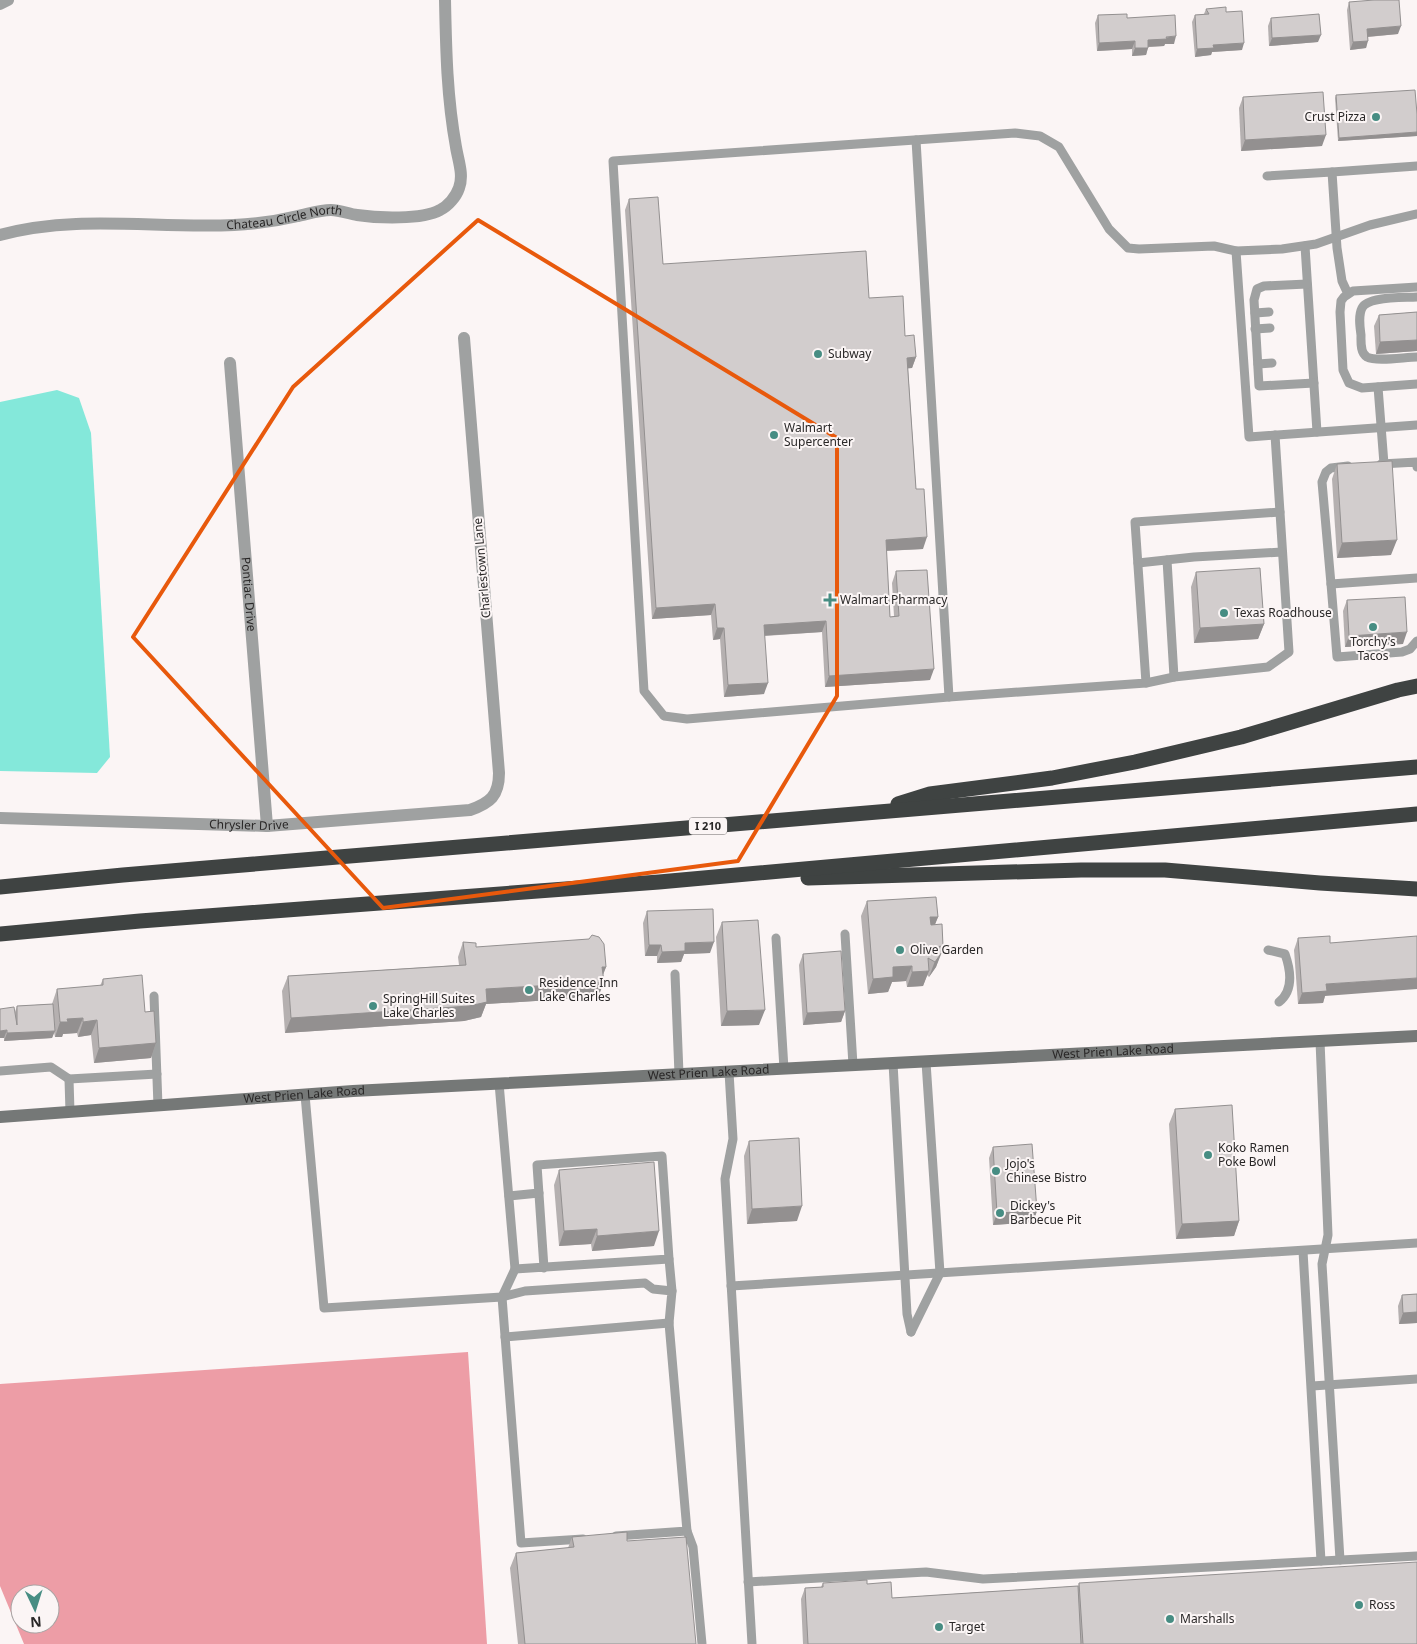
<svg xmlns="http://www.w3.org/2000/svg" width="1417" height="1644" font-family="'Noto Sans',sans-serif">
	<rect width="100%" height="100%" fill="#fbf5f5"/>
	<!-- forest -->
	<path fill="#ed9da6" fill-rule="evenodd" d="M468,1352L487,1644H24L0,1586V1384ZM20,1594H50V1624H20Z"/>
	<!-- water -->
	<path fill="#84e8da" d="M57,390L79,398L91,433L110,757L97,773L0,771V402Z"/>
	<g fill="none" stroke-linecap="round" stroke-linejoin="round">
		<!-- lane -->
		<g stroke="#9fa1a1" stroke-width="9">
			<path d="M916,140L949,697"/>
			<path d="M1267,176L1332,172"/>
			<path d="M1305,246L1317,432"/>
			<path d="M1236,251L1249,437L1417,425"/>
			<path d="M1307,284L1264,286L1257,289L1254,300L1259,386L1314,383"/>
			<path d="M1417,287L1353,291L1344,297L1341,301L1340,312L1343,370L1349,383L1362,388L1417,384"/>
			<path d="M1348,294L1342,281L1337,248L1332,172L1417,166"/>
			<path d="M1417,297C1404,298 1368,296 1362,308C1358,316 1360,327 1361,335C1361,342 1360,353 1367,357C1377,362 1405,357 1417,357"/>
			<path d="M1255,313L1269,312"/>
			<path d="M1255,329L1270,328"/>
			<path d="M1258,364L1272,363"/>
			<path d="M1378,387L1384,464"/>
			<path d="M1381,464L1417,462V467"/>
			<path d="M1348,466L1331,468L1326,472L1322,482L1331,584L1417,578"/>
			<path d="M1280,512L1135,522L1146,683L949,697L687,719L664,716L644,691L613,161L1015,133L1040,136L1059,147L1109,229L1128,248L1139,249L1214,246L1236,251L1282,249L1316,244L1370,225L1417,214"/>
			<path d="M1167,560L1174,677L1268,667L1289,652L1275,435"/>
			<path d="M1138,563L1194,557L1282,552"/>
			<path d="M1331,584L1337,657L1402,652L1410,649L1417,641"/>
			<path d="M1146,683L1174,677"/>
			<path d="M845,934L853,1065"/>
			<path d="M776,938L784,1069"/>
			<path d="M1268,950L1285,954C1291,971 1294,990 1279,1002"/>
			<path d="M675,974L679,1074"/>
			<path d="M154,996L158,1106"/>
			<path d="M1320,1041L1328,1235L1322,1264L1340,1560"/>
			<path d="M893,1063L907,1314L911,1332"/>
			<path d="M0,1071L51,1067L69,1079L157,1074"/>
			<path d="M729,1072L733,1139L725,1179L752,1644"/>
			<path d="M69,1079L70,1112"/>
			<path d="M499,1083L515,1269L669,1259L662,1156L537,1165L544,1268"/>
			<path d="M305,1095L324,1308L502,1297L525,1291L645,1283L653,1289L672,1291L669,1323L687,1531L616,1536"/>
			<path d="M509,1196L539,1193"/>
			<path d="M1303,1251L1321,1561"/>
			<path d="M669,1259L672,1291"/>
			<path d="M515,1269L502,1297L521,1543L583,1539"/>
			<path d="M731,1286L1417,1243"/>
			<path d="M911,1332L940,1273L926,1062"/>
			<path d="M505,1337L669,1323"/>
			<path d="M1312,1386L1417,1379"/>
			<path d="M687,1531L693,1547L702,1644"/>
			<path d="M748,1582L926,1572L983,1579L1417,1556"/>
		</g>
		<!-- street -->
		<g stroke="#9fa1a1" stroke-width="12">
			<path d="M0,4L8,0"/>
			<path id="s1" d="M0,235C78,214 155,229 234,225C255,224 277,221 298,216C308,214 320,210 331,210C340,210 349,214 357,215C377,218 422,220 440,210C448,206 456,197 459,188C464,175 458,160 456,147C447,98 446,50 445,0"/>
			<path id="s2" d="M230,363L267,826"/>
			<path id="s3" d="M0,818L267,826L470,810C490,803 499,796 499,773L464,338"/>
		</g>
		<!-- secondary -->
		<path stroke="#757877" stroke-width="12" id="s4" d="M0,1117L353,1091L1417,1036"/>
		<!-- highway -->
		<g stroke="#3f4342" stroke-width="15">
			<path d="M898,804L930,794L1052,778L1135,762L1241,737L1398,690L1417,686"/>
			<path d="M808,878L1081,870H1165L1320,883L1417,889"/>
			<path d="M0,887L123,875L1417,767"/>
			<path d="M0,934L140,921L659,882L1417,814"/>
		</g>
	</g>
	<!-- wall -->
	<g fill="#b5b0b0">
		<path d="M1349,2L1398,34L1368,37L1366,48L1350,50L1347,10Z"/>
		<path d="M1206,9L1226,12L1242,50L1212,52L1211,55L1195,57L1192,22L1195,15L1204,14Z"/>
		<path d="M1098,15L1127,18L1174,44H1165L1164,46L1148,47L1146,55L1132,56V49L1097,51L1095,23Z"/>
		<path d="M1271,18L1318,42L1269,46L1268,26Z"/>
		<path d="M1336,95L1417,136L1338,141L1335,98Z"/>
		<path d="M1243,97L1322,146L1241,151L1239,108Z"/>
		<path d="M629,199L663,264L869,298L905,336L916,357L912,368H908L916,489L923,549L886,551L890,617L894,616L892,583L896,571L930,680L825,687L822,632L765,636L764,694L724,697L720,639L713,640L711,615L652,619L625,210Z"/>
		<path d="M1417,312V351L1376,354L1374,326L1379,315Z"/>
		<path d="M1337,464L1391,555L1337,558L1332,479Z"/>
		<path d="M1196,572L1264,624L1258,639L1194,643L1191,587Z"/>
		<path d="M1347,600L1403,644L1345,647L1343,611Z"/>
		<path d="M867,901L938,917L935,924L943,946L936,967L929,977L927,975L923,986L907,987L906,981L892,982L888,992L868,994L861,916Z"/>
		<path d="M647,911L710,953L684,954L681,962L657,963V956H645L643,923Z"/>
		<path d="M722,922L759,1025L721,1026L716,937Z"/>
		<path d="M1298,938L1325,996L1323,1003L1298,1004L1294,950Z"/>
		<path d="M463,942L476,947L606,967L603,975L604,982L598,997L486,1004L481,1017L464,1021L285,1033L282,991L288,976L459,965L458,957Z"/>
		<path d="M803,954L845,1011L841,1022L803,1025L799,965Z"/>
		<path d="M103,979L145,1012L156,1043L151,1058L94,1063L91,1035L78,1037L77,1033L63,1034L62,1037H55L54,1032L52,1038L4,1041V1038H0L15,1012L17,1006L52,1004L57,989L100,986Z"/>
		<path d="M1175,1109L1239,1221L1234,1236L1176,1239L1169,1124Z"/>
		<path d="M749,1141L797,1221L747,1224L744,1156Z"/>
		<path d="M993,1147L1037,1211L1033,1222L993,1225L989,1158Z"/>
		<path d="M559,1170L654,1246L592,1251L591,1244L559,1246L554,1185Z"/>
		<path d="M1417,1294V1323L1399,1324L1398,1306L1402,1295Z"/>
		<path d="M572,1537L627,1541L696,1644H518L510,1568L516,1553L568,1548Z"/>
		<path d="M823,1583L867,1584L892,1598L1078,1586L1079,1583L1417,1644H803L801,1599L805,1588L821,1587Z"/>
	</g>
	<!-- shaded-wall -->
	<g fill="#939090">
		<path d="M1401,26L1398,34L1365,37L1367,29Z"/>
		<path d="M1321,35L1318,42L1269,46L1272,38Z"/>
		<path d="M1176,36L1174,44H1165L1164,46L1145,47L1148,40Z"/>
		<path d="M1135,41L1132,49L1097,51L1099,43Z"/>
		<path d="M1368,41L1366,48L1350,50L1353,42Z"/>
		<path d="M1244,43L1242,50L1212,52L1211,55L1195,57L1197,49L1213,45Z"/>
		<path d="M1135,48H1148L1146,55L1132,56Z"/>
		<path d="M1417,132V136L1338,141L1339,138Z"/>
		<path d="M1326,135L1322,146L1241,151L1245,140Z"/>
		<path d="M1417,340V351L1376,354L1380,342Z"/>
		<path d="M916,357L912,368L903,369L907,358Z"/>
		<path d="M927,537L923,549L881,551L886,540Z"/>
		<path d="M1397,540L1391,555L1337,558L1342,543Z"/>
		<path d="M715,604L711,615L652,619L656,608Z"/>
		<path d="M826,621L822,632L760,636L764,625Z"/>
		<path d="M1264,624L1258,639L1194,643L1200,628Z"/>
		<path d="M717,628H724L720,639L713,640Z"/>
		<path d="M1407,632L1403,644L1345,647L1349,636Z"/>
		<path d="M934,669L930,680L825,687L829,676Z"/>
		<path d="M768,683L764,694L724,697L728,685Z"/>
		<path d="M930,917H938L932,932H925Z"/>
		<path d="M714,942L710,953L684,954L681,962L657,963L662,952L685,943Z"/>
		<path d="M649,945H661L657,956H645Z"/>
		<path d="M943,946L940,955L942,952L936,967L929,977L935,961L934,947Z"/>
		<path d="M912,966L906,981L892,982L888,992L868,994L873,979L893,967Z"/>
		<path d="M602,967H606L600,982Z"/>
		<path d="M929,971L923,986L907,987L912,972Z"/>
		<path d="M1417,978V989L1325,996L1323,1003L1298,1004L1302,993L1326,984Z"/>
		<path d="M604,982L598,997L486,1004L481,1017L464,1021L285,1033L291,1018L486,989Z"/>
		<path d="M765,1010L759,1025L721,1026L727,1011Z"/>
		<path d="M845,1011L841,1022L803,1025L807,1013Z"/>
		<path d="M83,1018L77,1033L63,1034L62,1037H55L60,1022L67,1019Z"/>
		<path d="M97,1020L91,1035L78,1037L83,1022Z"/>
		<path d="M7,1030L4,1038H0V1031Z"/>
		<path d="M55,1031L52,1038L4,1041L7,1033Z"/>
		<path d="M156,1043L151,1058L94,1063L99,1048Z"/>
		<path d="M802,1206L797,1221L747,1224L752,1209Z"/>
		<path d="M1037,1211L1033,1222L993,1225L997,1213Z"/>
		<path d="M1239,1221L1234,1236L1176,1239L1182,1224Z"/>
		<path d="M597,1229L591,1244L559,1246L564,1231Z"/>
		<path d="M659,1231L654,1246L592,1251L597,1236Z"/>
		<path d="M1417,1312V1323L1399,1324L1403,1313Z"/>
	</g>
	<!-- building -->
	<g fill="#d2cdcd" stroke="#939090">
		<path d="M1374,0H1399L1401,26L1367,29L1368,41L1353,42L1349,2Z"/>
		<path d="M1226,7V12L1242,11L1244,43L1213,45L1214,48L1197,49L1195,15L1209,14L1206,9Z"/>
		<path d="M1127,14V18L1175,15L1176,36L1166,37L1167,39L1148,40V48H1135V41L1099,43L1098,15Z"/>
		<path d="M1319,14L1321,35L1272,38L1271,18Z"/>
		<path d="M1415,90L1417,114V132L1339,138L1336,95Z"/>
		<path d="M1323,92L1326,135L1245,140L1243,97Z"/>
		<path d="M658,197L663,264L866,251L869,298L903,296L905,336L914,335L916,357L907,358L916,489H924L927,537L886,540L890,617L899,616L896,571L927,570L934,669L829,676L826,621L764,625L768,683L728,685L724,628H717L715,604L656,608L629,199Z"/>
		<path d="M1417,312V340L1380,342L1379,315Z"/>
		<path d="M1392,461L1397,540L1342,543L1337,464Z"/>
		<path d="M1260,568L1264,624L1200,628L1196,572Z"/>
		<path d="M1405,597L1407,632L1349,636L1347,600Z"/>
		<path d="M936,897L938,917H930L931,925L942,924L943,946L934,947L942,952L935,962L928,958L929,971L912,972V966L893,967V977L873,979L867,901Z"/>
		<path d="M713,909L714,942L685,943V951L662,952L661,945H649L647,911Z"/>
		<path d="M758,920L765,1010L727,1011L722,922Z"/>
		<path d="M592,935L599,937L604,944L606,967H602L604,982L486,989L487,1002L469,1006L291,1018L288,976L466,965L463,942L476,943V947L589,939Z"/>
		<path d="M1330,936V943L1417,936V978L1326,984L1327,991L1302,993L1298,938Z"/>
		<path d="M841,951L845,1011L807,1013L803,954Z"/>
		<path d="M142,975L145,1012L154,1011L156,1043L99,1048L97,1020L83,1022V1018L67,1019L68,1022H60L57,989L103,985V979Z"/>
		<path d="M53,1004L55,1031L7,1033V1030L0,1031V1009L14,1007L17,1025V1006Z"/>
		<path d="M1232,1105L1239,1221L1182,1224L1175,1109Z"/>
		<path d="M799,1138L802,1206L752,1209L749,1141Z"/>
		<path d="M1032,1144L1037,1211L997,1213L993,1147Z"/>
		<path d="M654,1162L659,1231L597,1236V1229L564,1231L559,1170Z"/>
		<path d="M1417,1294V1312L1403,1313L1402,1295Z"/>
		<path d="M627,1532V1541L686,1537L696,1644H525L516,1553L574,1547L572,1537Z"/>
		<path d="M1417,1562V1644H1083L1079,1583Z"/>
		<path d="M867,1580V1584L891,1582L892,1598L1078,1586L1081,1644H808L805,1588L823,1587V1583Z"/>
	</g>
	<!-- marked area -->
	<path fill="none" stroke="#e8590c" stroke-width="4" stroke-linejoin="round" d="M478,220L837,438V696L738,861L383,908L133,637L293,387Z"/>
	<!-- markers -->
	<g fill="#478d83" stroke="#fbf5f5" stroke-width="2">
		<circle cx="1376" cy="117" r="5"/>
		<circle cx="818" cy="354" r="5"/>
		<circle cx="774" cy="435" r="5"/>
		<path d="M827.5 592.5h5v5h5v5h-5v5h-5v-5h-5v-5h5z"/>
		<circle cx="1224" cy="613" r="5"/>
		<circle cx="1373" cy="627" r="5"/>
		<circle cx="900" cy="950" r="5"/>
		<circle cx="529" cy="990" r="5"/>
		<circle cx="373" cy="1006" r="5"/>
		<circle cx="1208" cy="1155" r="5"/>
		<circle cx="996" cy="1171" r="5"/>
		<circle cx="1000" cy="1213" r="5"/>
		<circle cx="1359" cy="1605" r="5"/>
		<circle cx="1170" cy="1619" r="5"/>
		<circle cx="939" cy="1627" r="5"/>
	</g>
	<g text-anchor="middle" stroke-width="4" stroke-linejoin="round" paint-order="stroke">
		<!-- shield labels -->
		<rect fill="#fbf5f5" stroke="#686565" stroke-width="1" x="689" y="817.5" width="38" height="17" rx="4"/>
		<g font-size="11" font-weight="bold" fill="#292727">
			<text x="708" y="830">I 210</text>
		</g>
		<!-- poi labels -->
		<g font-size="12" fill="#292727" stroke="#fbf5f5" text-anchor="start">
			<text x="1366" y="121" text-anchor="end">Crust Pizza</text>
			<text x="828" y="358">Subway</text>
			<text x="784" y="432">Walmart<tspan x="784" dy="14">Supercenter</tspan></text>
			<text x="840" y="604">Walmart Pharmacy</text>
			<text x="1234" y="617">Texas Roadhouse</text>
			<text x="1373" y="646" text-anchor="middle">Torchy's<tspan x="1373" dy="14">Tacos</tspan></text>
			<text x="910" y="954">Olive Garden</text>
			<text x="539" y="987">Residence Inn<tspan x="539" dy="14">Lake Charles</tspan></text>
			<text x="383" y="1003">SpringHill Suites<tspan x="383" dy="14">Lake Charles</tspan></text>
			<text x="1218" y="1152">Koko Ramen<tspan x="1218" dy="14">Poke Bowl</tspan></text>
			<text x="1006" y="1168">Jojo's<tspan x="1006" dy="14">Chinese Bistro</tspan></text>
			<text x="1010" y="1210">Dickey's<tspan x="1010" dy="14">Barbecue Pit</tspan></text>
			<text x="1369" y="1609">Ross</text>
			<text x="1180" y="1623">Marshalls</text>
			<text x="949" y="1631">Target</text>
		</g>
		<!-- street labels -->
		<g font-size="12" fill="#292727" stroke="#fbf5f5">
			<text dy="4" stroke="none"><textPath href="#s1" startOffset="286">Chateau Circle North</textPath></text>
			<text transform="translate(482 568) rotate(-95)" y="4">Charlestown Lane</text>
			<text dy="4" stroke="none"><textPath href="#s2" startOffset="232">Pontiac Drive</textPath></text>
			<text dy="4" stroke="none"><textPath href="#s3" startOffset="249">Chrysler Drive</textPath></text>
			<text dy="4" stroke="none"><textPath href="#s4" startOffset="1115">West Prien Lake Road</textPath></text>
			<text dy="4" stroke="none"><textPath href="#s4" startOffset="710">West Prien Lake Road</textPath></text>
			<text dy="4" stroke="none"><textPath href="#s4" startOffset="305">West Prien Lake Road</textPath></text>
		</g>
	</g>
	<!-- north arrow -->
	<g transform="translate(35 1609) rotate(176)"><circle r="24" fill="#fbf5f5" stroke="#a7a3a3"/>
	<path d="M0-4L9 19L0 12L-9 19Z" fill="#478d83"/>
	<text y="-8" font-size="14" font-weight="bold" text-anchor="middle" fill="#292727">N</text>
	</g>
</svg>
